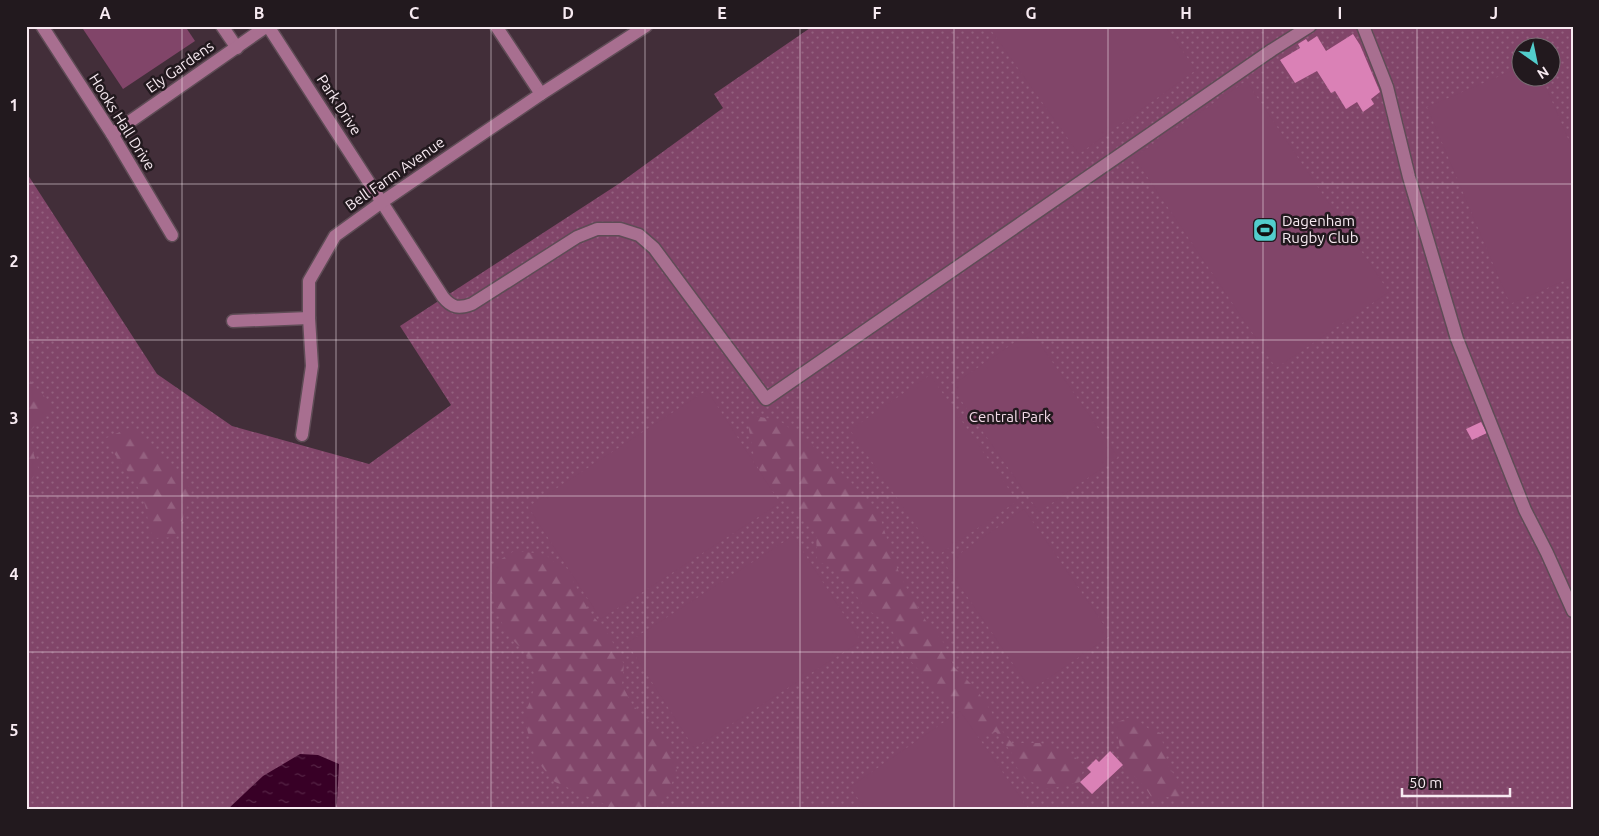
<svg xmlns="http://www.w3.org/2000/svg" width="1599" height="836" font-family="Ubuntu,sans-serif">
	<defs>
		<pattern id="grass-dots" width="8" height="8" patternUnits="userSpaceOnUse" patternTransform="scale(1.25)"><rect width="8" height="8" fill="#814569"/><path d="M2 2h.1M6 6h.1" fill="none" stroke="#94607f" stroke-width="1.8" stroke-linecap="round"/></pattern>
		<pattern id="forest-firs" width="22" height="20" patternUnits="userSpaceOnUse" patternTransform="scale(1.25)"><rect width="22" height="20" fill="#814569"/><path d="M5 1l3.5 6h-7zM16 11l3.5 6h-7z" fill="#94607f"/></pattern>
		<pattern id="water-ripples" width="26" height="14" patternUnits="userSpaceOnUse" patternTransform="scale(1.25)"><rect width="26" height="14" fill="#380026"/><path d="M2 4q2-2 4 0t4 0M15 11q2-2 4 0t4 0" fill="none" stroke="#562546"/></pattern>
	</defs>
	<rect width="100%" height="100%" fill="#422e39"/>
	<!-- grass -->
	<path fill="url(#grass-dots)" fill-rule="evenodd" d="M813,26H1573V810H26V172L157,374L232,426L369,464L451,405L400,326L620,183L723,108L714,94ZM1522,48H1552V78H1522Z"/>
	<!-- forest -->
	<g fill="url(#forest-firs)">
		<path d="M26,376L54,407L27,434L39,470L32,479L26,482Z"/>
		<path d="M756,416L780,421L811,444L850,481L880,516L893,559L906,587L926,621L944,643L954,667L976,689L991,711L1000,728L1012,743H1041L1072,754L1084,766L1080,782L1048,789L1025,779L1017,768L1011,752L996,732L978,735L967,726L909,659L888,624L865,608L843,577L831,566L817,562L816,529L768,487L755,462L748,424Z"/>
		<path d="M131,427L192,490L177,537L155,538C146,528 149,518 145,505C138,479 118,461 104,439Z"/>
		<path d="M514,551L545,554L571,577L589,611L610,637L624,664L622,685L632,704L667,740L677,771L666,797L653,810H605L604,804L553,781L535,758L524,718L537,680L524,651L505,632L493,597L489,576L495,563Z"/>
		<path d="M1133,716L1150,730L1161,733L1167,764L1177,779L1182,800L1167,797L1153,800C1145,785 1136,776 1122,768L1121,752L1115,723Z"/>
	</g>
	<!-- garden -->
	<g fill="#814569">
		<path d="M81,26H185L195,41L123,89Z"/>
		<path d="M988,26H1165L1196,70L1079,154Z"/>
		<path d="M1521,67L1522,78H1542L1573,150V277L1510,304L1427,107Z"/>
		<path d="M1246,81L1389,292L1276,368L1134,157Z"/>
		<path d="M1031,331L1118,457L1039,512L951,386Z"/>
		<path d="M930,375L1017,501L937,556L850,430Z"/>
		<path d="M707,390L780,503L601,619L528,507Z"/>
		<path d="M1024,509L1111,635L1031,690L945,564Z"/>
		<path d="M793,536L861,641L694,748L627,643Z"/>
		<path d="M960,711L1029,810H866L850,787Z"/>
	</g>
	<!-- water -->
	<path fill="url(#water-ripples)" d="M300,754L318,755L339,764L337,803L335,810H227L263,776Z"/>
	<!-- building -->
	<g fill="#da81b6">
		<path d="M1353,34L1360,45L1380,92L1371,99L1374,104L1363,112L1357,102L1346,109L1335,91L1331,93L1317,71L1295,83L1280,60L1300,48L1298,44L1306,39L1308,42L1317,36L1326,51Z"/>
		<path d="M1481,422L1487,433L1472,440L1466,429Z"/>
		<path d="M1110,751L1123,765L1092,794L1080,782L1091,772L1087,768L1096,759L1099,762Z"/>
	</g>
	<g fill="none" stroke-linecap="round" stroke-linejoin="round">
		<defs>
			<g id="minor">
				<path d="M42,26L112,134L172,235"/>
				<path d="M222,26L237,48"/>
				<path d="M268,26L443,297C452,308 459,309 472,304L577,237L597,229H620L639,235L654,248L766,399L1272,50L1310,26"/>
				<path d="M496,26L541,94"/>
				<path d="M1363,26L1387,87L1409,177L1457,339L1525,510L1547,553L1573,611"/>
				<path d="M112,134L267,26"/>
				<path d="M233,321L309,318"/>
				<path d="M302,435L312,366L309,318V281L335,236L382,202L541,94L646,26"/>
			</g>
		</defs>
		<!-- minor casing -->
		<use href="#minor" stroke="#5f4c56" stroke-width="15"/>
		<!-- minor -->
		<use href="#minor" stroke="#a86f90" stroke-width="12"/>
	</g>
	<!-- grid -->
	<path fill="none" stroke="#f7eaf1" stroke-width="1" stroke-opacity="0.55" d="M182,26V810M336,26V810M491,26V810M645,26V810M800,26V810M954,26V810M1108,26V810M1263,26V810M1417,26V810M26,184H1573M26,340H1573M26,496H1573M26,652H1573"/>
	<!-- icons -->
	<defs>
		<symbol id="stadium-square" viewBox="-11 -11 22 22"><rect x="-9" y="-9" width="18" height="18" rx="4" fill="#52cdcc" stroke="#22191e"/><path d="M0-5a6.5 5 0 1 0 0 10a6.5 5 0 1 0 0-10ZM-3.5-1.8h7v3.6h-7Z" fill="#111"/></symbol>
	</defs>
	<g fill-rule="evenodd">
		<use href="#stadium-square" x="1251" y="216" width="28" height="28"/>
	</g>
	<g text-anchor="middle" stroke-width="5" stroke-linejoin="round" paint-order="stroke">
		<!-- street labels -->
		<g font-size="15" fill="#f7eaf1" stroke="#22191e">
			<text transform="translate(180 67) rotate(-35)" y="5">Ely Gardens</text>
			<text transform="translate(339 105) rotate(57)" y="5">Park Drive</text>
			<text transform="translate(122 122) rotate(58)" y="5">Hooks Hall Drive</text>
			<text transform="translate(395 174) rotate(-35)" y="5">Bell Farm Avenue</text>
		</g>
		<!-- poi labels -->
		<g font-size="15" fill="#f7eaf1" stroke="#22191e" text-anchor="start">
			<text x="1282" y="226">Dagenham<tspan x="1282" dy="17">Rugby Club</tspan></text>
		</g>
		<!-- park labels -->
		<g font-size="15" fill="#f3dbe8" stroke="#22191e">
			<text x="1010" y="422">Central Park</text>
		</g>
	</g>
	<!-- border -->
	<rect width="1599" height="836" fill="none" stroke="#22191e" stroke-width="55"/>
	<!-- north arrow -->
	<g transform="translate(1536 62) rotate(147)"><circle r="24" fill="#22191e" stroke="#776d72"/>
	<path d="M0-4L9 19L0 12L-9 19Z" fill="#52cdcc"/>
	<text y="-8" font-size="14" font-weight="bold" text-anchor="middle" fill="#f7eaf1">N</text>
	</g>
	<!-- scale -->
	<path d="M1402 788v8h108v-8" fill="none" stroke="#f7eaf1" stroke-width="2.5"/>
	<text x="1409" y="788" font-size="15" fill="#f7eaf1" stroke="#22191e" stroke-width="4" paint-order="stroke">50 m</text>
	<rect x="28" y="28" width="1544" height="780" fill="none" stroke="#f7eaf1" stroke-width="2"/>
	<g font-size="16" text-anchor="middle" font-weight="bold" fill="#f7eaf1">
		<text x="105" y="19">A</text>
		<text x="259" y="19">B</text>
		<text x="414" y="19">C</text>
		<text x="568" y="19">D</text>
		<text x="722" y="19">E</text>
		<text x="877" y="19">F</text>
		<text x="1031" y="19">G</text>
		<text x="1186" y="19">H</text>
		<text x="1340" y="19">I</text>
		<text x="1494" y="19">J</text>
		<text x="14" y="111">1</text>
		<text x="14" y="267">2</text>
		<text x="14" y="424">3</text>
		<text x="14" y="580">4</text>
		<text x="14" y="736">5</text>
	</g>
</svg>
